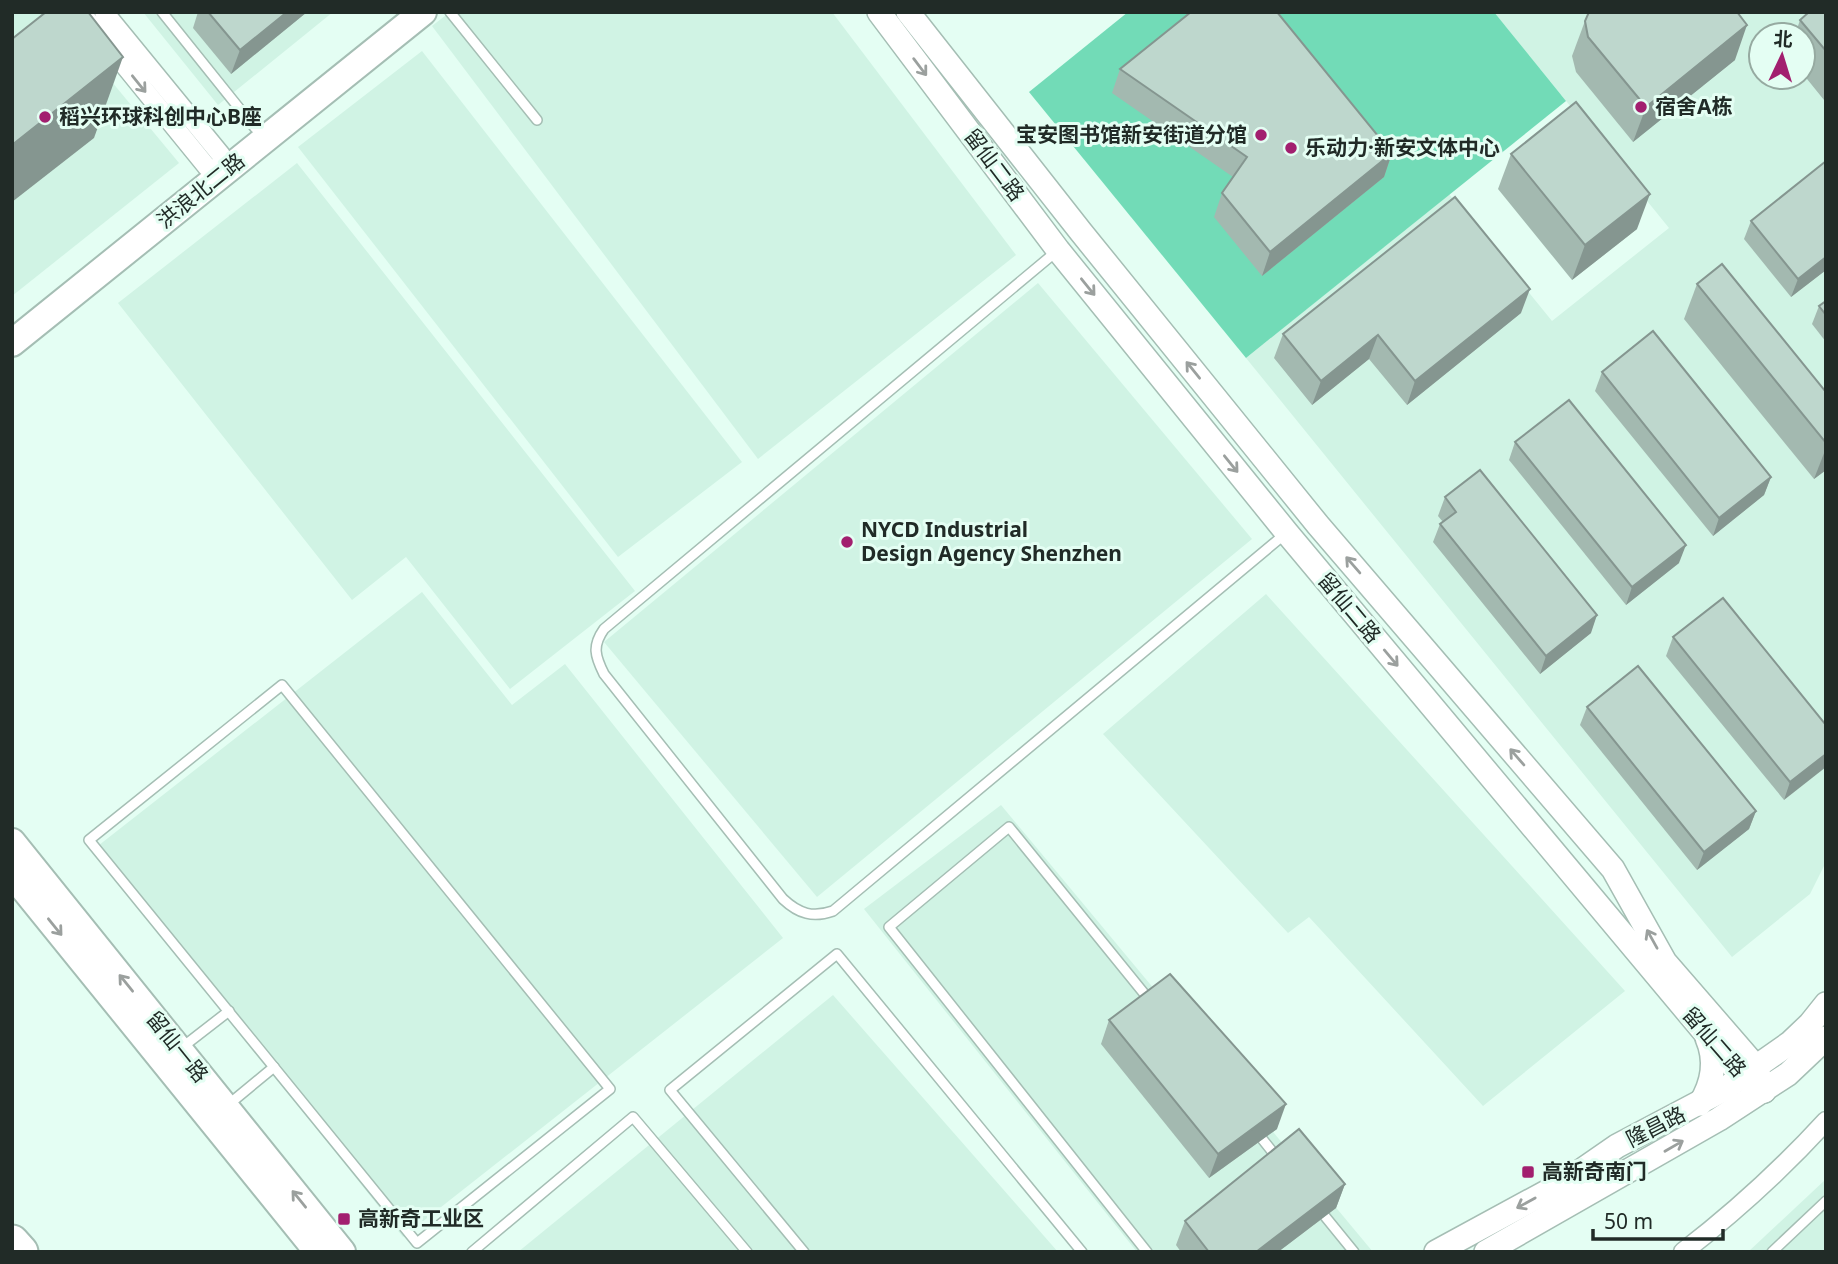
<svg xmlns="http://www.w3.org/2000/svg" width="1838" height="1264" font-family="'Noto Sans','Noto Sans SC',sans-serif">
	<rect width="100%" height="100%" fill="#e4fef3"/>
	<!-- built -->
	<g fill="#d0f3e4" fill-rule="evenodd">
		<path d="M12,12H54L179,163L12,296Z"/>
		<path d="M143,12H333L218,105Z"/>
		<path d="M450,12H832L1016,255L758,459L432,26Z"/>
		<path d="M1494,12H1826V862L1810,894L1732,957L1246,358L1449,194L1552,321L1669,228ZM1761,35H1803V77H1761Z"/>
		<path d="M422,51L742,462L618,557L298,147Z"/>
		<path d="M297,163L635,591L510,689L406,557L352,600L118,303Z"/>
		<path d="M1038,283L1252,539L817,897L604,642Z"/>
		<path d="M422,592L512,705L565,664L783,938L403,1237L94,849Z"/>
		<path d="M1266,594L1625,991L1483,1106L1309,917L1288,933L1103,734Z"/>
		<path d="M1001,805L1373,1252H1137L864,909Z"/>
		<path d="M833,995L1058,1252H518Z"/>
		<path d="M1826,1179V1252H1748Z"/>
	</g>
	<!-- green -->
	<path fill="#72dbb7" d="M1128,12H1494L1566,101L1246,358L1029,92Z"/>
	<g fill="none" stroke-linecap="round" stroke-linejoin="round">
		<defs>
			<g id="service">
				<path d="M162,12L255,128"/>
				<path d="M450,12L537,120"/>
				<path d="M1057,251L604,629C592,646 595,656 604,674L783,899C799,914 813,918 833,911L1285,534"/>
				<path d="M282,685L610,1089L417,1243L89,840Z"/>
				<path d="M180,1049L229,1011"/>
				<path d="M228,1105L274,1067"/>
				<path d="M1255,1130L1279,1160"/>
				<path d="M1319,1209L1354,1252"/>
				<path d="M472,1252L633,1117L747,1252"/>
				<path d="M804,1252L670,1090L837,954L1082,1252"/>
				<path d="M1147,1252L889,927L1009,827L1151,1002"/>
				<path d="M1772,1252L1826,1201"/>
			</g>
			<g id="minor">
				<path d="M81,12L207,167L224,173L221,155L104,12"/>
				<path d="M1683,1252C1735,1212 1782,1169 1826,1121"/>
			</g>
			<g id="tertiary">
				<path d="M879,12L1058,250L1287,533L1742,1077L1764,1091"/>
				<path d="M908,12L1081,232L1318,525L1613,869L1665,962L1756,1067L1764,1091"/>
				<path d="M1700,1104C1713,1083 1717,1061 1707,1038"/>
				<path d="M1436,1252L1565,1182L1617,1146L1723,1090L1790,1043L1810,1024L1826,1004"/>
				<path d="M1486,1252L1719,1119L1788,1074L1826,1038"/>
			</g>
			<g id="secondary">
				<path d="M12,343L423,12"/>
				<path d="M12,842L342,1252"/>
				<path d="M12,874L318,1252"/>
			</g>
			<path id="motorway" d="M12,1242L21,1252"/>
		</defs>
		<!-- service casing -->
		<use href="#service" stroke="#a5beb4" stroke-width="12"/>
		<!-- minor casing -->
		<use href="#minor" stroke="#a5beb4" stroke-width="21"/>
		<!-- tertiary casing -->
		<use href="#tertiary" stroke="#a5beb4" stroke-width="26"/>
		<!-- secondary casing -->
		<use href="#secondary" stroke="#a5beb4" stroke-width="30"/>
		<!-- motorway casing -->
		<use href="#motorway" stroke="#a5beb4" stroke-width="37"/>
		<!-- service -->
		<use href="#service" stroke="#fff" stroke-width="9"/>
		<!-- minor -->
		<use href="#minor" stroke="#fff" stroke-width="18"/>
		<!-- tertiary -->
		<use href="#tertiary" stroke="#fff" stroke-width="23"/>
		<!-- secondary -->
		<use href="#secondary" stroke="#fff" stroke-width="26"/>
		<!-- motorway -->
		<use href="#motorway" stroke="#fff" stroke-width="33"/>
	</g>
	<!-- wall -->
	<g fill="#a3b9b0">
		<path d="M198,12H307L231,74L193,28Z"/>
		<path d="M1826,12V99L1824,100L1803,74V35H1795L1800,20Z"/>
		<path d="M1585,21L1735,60L1633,142L1576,72L1572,56Z"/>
		<path d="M1120,69L1392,153L1384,177L1262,276L1214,217L1222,193L1233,177L1112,93Z"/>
		<path d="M1511,154L1637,229L1572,280L1498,189Z"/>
		<path d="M1826,161V270L1791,297L1744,239L1751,221Z"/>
		<path d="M1697,284L1826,392V470L1814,479L1684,319Z"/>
		<path d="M1826,301V342L1812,324L1819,306Z"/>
		<path d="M1521,313L1407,405L1369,359L1312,405L1274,358L1283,334Z"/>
		<path d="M1602,372L1771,477L1764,495L1713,536L1595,391Z"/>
		<path d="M1515,442L1679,563L1626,605L1509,460Z"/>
		<path d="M1445,497L1591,633L1540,674L1433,542L1440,524L1443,522L1438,516Z"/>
		<path d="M1673,637L1826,725L1784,800L1666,656Z"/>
		<path d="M1587,707L1756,811L1749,829L1697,870L1580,725Z"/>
		<path d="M1109,1020L1277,1129L1209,1178L1101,1044Z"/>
		<path d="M1345,1184L1336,1208L1278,1252H1181L1176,1245L1185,1221Z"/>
	</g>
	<!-- shaded-wall -->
	<g fill="#859690">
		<path d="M287,12H307L231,74L240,50Z"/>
		<path d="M1747,25L1735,60L1633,142L1646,107Z"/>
		<path d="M123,57L94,138L12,202V145Z"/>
		<path d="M1392,153L1384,177L1262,276L1270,252Z"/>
		<path d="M1650,194L1637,229L1572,280L1585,245Z"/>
		<path d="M1826,257V270L1791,297L1798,279Z"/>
		<path d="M1530,289L1521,313L1407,405L1415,381Z"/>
		<path d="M1378,335L1369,359L1312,405L1321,381Z"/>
		<path d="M1826,448V470L1814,479Z"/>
		<path d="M1771,477L1764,495L1713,536L1719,518Z"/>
		<path d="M1686,545L1679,563L1626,605L1632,587Z"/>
		<path d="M1597,615L1591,633L1540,674L1546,656Z"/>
		<path d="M1826,754V767L1784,800L1790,782Z"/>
		<path d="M1756,811L1749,829L1697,870L1704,852Z"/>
		<path d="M1286,1104L1277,1129L1209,1178L1218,1154Z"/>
		<path d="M1345,1184L1336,1208L1278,1252H1256Z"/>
	</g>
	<!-- building -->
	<g fill="#bed7cd" stroke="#859690" stroke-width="2">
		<path d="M46,12H88L123,57L12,145V39Z"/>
		<path d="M208,12H287L240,50Z"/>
		<path d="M1191,12H1277L1392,153L1270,252L1222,193L1247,157L1120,69Z"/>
		<path d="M1589,12H1737L1747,25L1646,107L1588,37L1585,21Z"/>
		<path d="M1809,12H1826V51L1800,20Z"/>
		<path d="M1576,102L1650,194L1585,245L1511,154Z"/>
		<path d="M1826,161V257L1798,279L1751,221Z"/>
		<path d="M1455,197L1530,289L1415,381L1378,335L1321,381L1283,334Z"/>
		<path d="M1722,264L1826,392V443L1697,284Z"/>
		<path d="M1826,301V315L1819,306Z"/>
		<path d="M1653,331L1771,477L1719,518L1602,372Z"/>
		<path d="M1569,400L1686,545L1632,587L1515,442Z"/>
		<path d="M1480,470L1597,615L1546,656L1440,524L1456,512L1445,497Z"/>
		<path d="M1723,598L1826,725V754L1790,782L1673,637Z"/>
		<path d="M1638,666L1756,811L1704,852L1587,707Z"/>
		<path d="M1170,974L1286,1104L1218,1154L1109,1020Z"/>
		<path d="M1299,1129L1345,1184L1256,1252H1209L1185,1221Z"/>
	</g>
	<!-- one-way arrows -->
	<defs><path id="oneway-shaft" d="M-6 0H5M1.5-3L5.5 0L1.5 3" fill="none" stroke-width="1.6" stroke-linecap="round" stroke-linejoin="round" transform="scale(1.75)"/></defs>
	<g stroke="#9ba09e">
		<use href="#oneway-shaft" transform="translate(920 67) rotate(53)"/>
		<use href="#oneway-shaft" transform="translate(139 84) rotate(51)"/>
		<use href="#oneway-shaft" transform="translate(1088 287) rotate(51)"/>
		<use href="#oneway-shaft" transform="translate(1193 370) rotate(-129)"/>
		<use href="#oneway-shaft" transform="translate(1231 464) rotate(51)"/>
		<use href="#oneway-shaft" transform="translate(1353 565) rotate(-131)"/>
		<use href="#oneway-shaft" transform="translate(1391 658) rotate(50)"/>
		<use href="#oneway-shaft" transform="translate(1517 757) rotate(-131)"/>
		<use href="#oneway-shaft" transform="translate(55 927) rotate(51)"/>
		<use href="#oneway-shaft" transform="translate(1652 939) rotate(-119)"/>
		<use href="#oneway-shaft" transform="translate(126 983) rotate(-129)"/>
		<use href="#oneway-shaft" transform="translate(1674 1146) rotate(-30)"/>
		<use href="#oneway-shaft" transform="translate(299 1199) rotate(-129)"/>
		<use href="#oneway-shaft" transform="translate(1526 1203) rotate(151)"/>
	</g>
	<!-- markers -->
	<g fill="#a21f6f" stroke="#e4fef3" stroke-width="2.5">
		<circle cx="1641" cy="107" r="7"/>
		<circle cx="45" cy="117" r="7"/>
		<circle cx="1261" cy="135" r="7"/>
		<circle cx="1291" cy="148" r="7"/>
		<circle cx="847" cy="542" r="7"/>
		<rect x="1521" y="1165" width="14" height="14" rx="3.5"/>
		<rect x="337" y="1212" width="14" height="14" rx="3.5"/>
	</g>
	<g text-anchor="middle" stroke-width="6" stroke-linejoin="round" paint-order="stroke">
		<!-- poi labels -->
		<g font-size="21" font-weight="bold" fill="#212b27" stroke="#e4fef3" text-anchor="start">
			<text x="1655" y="114">宿舍A栋</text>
			<text x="59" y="124">稻兴环球科创中心B座</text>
			<text x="1247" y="142" text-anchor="end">宝安图书馆新安街道分馆</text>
			<text x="1305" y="155">乐动力·新安文体中心</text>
			<text x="861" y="537">NYCD Industrial<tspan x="861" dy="24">Design Agency Shenzhen</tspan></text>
			<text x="1542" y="1179">高新奇南门</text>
			<text x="358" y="1226">高新奇工业区</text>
		</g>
		<!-- street labels -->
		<g font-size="21" fill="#212b27" stroke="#e4fef3">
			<text transform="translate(994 165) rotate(53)" y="7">留仙二路</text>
			<text transform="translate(201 191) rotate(-39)" y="7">洪浪北二路</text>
			<text transform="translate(1349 608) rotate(50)" y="7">留仙二路</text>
			<text transform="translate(1714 1042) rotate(49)" y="7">留仙二路</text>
			<text transform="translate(177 1047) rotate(51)" y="7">留仙一路</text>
			<text transform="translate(1656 1127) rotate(-27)" y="7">隆昌路</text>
		</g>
	</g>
	<!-- border -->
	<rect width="1838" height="1264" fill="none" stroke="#212b27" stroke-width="28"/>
	<!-- north arrow -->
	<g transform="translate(1782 56) rotate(4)"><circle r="33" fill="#e4fef3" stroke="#96aaa1" stroke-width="2"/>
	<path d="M0-5L12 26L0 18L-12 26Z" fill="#a21f6f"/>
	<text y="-10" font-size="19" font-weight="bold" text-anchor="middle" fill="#212b27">北</text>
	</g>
	<!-- scale -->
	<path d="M1593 1229v10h130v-10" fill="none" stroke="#212b27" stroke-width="3.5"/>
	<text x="1604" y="1229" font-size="21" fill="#212b27" stroke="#e4fef3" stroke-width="5" paint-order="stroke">50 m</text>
</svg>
